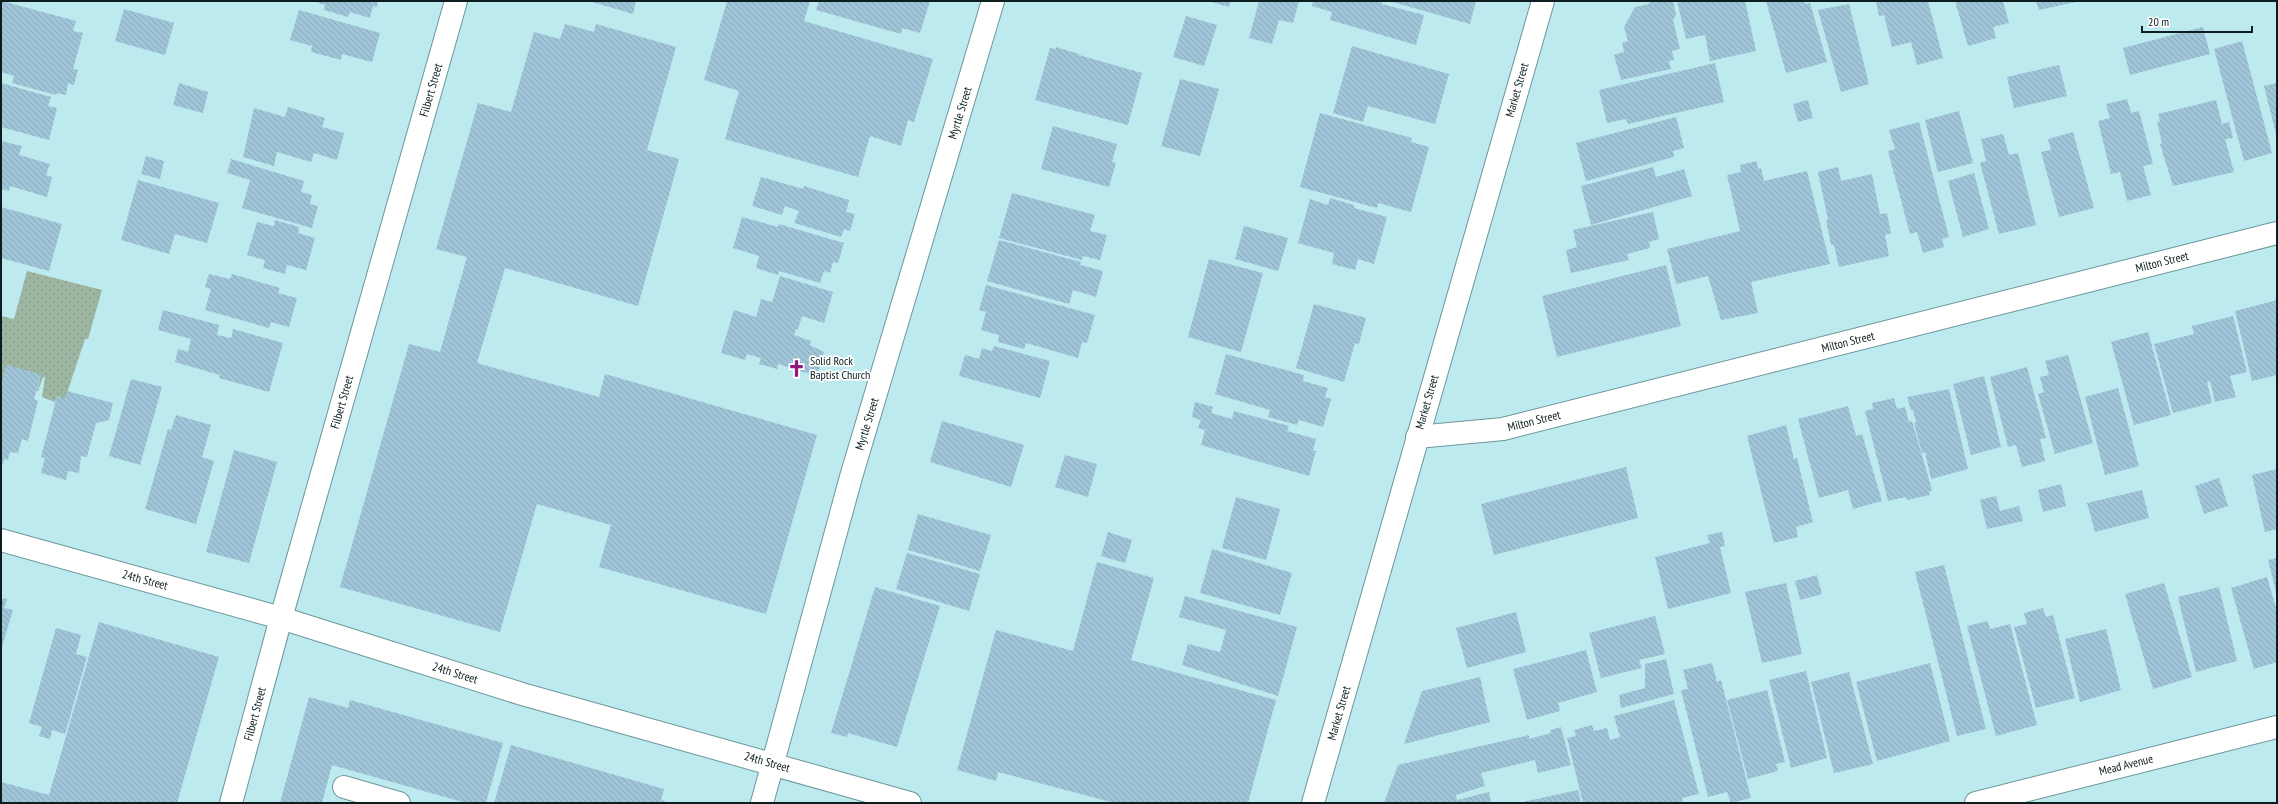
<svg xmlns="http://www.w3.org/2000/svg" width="2278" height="804" font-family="'PT Sans Narrow',sans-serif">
	<defs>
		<pattern id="grass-dots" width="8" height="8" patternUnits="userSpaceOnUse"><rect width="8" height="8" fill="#9db6a2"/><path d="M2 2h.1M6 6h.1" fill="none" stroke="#869c8b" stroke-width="1.8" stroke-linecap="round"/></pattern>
		<pattern id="building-back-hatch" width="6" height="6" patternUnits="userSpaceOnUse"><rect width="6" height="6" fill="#a0c5d8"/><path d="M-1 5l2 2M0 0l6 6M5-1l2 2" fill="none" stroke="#88a9b9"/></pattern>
	</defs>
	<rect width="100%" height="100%" fill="#bceaee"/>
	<!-- grass -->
	<path fill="url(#grass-dots)" d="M27,271L102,290L88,339H85L65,399L57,396L55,402L42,397L45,377H43L38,391H37L41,375L7,365L1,386V316L14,319Z"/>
	<!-- building -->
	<g fill="url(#building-back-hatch)">
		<path d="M2,1L76,21L73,31L83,33L73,69L78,70L74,85L68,83L66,95L57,93L56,95L12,83L14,76L1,72Z"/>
		<path d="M312,1H378L377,7L373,6L370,18L350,12L348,17L324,10L325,5Z"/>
		<path d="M588,1H636L633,14Z"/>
		<path d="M727,1H810L804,21L933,59L914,122L908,120L901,146L870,136L858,177L725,139L739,91L704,80Z"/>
		<path d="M819,1H930L920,33L902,28L901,34L816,10Z"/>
		<path d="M1208,1H1231L1229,7Z"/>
		<path d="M1259,1H1299L1293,23L1279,20L1272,44L1249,38Z"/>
		<path d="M1313,1H1382V4L1424,15L1416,45L1330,20L1332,12L1312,6Z"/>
		<path d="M1389,1H1476L1470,24Z"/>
		<path d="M1650,1H1673L1676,15L1673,20L1680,49L1672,51L1674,60L1669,61L1671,69L1621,80L1614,55L1624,52L1622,43L1628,41L1624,27L1635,7L1649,4Z"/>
		<path d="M1677,1H1745L1756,51L1710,61L1705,35L1686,39Z"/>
		<path d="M1766,1H1804L1805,4L1810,3L1827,62L1786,73Z"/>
		<path d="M1876,1H1928L1943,58L1917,65L1911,42L1892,47L1884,15L1879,16Z"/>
		<path d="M1955,1H2003L2009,23L1993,27L1996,38L1968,46Z"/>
		<path d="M2036,1H2076V2L2039,10Z"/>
		<path d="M1849,4L1869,84L1841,92L1818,10Z"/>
		<path d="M124,9L174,23L165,55L115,41Z"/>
		<path d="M299,10L380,33L372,62L342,54L341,60L311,52L312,46L290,40Z"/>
		<path d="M1186,16L1217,25L1204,66L1173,57Z"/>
		<path d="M565,24L594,32L596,24L676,47L647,150L679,159L638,306L505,268L477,363L599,397L605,374L817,435L766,614L599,567L611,525L537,504L500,632L340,587L409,344L440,352L467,257L436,249L478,103L511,112L534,32L560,39Z"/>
		<path d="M2203,27L2210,54L2130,75L2123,48Z"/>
		<path d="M2242,41L2272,153L2244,161L2214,49Z"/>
		<path d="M1352,46L1449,74L1435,124L1368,106L1363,122L1333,113Z"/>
		<path d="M1056,47L1079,54V55L1142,73L1128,125L1035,100L1050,48L1056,49Z"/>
		<path d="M1715,63L1724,102L1628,124L1626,119L1607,123L1599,90Z"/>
		<path d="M2059,65L2067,96L2014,108L2007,77Z"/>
		<path d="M1180,79L1219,89L1200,156L1161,146Z"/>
		<path d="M1,83L51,97L48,106L57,108L49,140L1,127Z"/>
		<path d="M179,83L208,92L203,113L173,105Z"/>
		<path d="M2277,83V134H2276L2264,86Z"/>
		<path d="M2127,99L2131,113L2139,111L2153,164L2143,166L2151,195L2127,201L2120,172L2111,174L2098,121L2110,118L2106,104Z"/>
		<path d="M1808,100L1813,118L1798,122L1793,104Z"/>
		<path d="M2216,100L2222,124L2229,122L2233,138L2225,139L2234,172L2173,186L2160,144L2162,143L2157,122L2160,121L2158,114Z"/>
		<path d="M288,107L325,118L322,127L344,133L337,160L314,153L311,162L277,152L274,166L243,157L254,108L285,117Z"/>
		<path d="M1959,111L1973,163L1938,172L1925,120Z"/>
		<path d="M1320,113L1412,138L1411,142L1429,147L1411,212L1378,203L1377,208L1300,187Z"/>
		<path d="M1676,117L1684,148L1673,151L1674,157L1586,181L1576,143Z"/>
		<path d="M1919,122L1949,237L1942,239L1944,247L1923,253L1917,232L1910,234L1888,151L1895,149L1889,130Z"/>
		<path d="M1053,126L1117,144L1112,162L1116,163L1109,187L1041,169Z"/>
		<path d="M2073,132L2094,208L2059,217L2041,152L2051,150L2048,139Z"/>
		<path d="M2003,134L2009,155L2018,153L2036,225L1999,234L1980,163L1986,161L1981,139Z"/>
		<path d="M1,141L22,146L19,155L50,164L46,175L52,177L47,197L10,186L9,191L1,189Z"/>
		<path d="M146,156L164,161L160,179L141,174Z"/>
		<path d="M231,159L304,181L301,192L312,195L310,204L318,206L312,228L242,208L250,180L227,173Z"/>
		<path d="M1757,161L1758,169L1761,168L1764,181L1807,171L1830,264L1751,282L1758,313L1721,320L1708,276L1676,284L1667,249L1740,231L1727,175L1741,172L1740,165Z"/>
		<path d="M1653,167L1656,177L1684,169L1692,196L1591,225L1581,186Z"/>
		<path d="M1838,167L1841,181L1872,174L1880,214L1887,213L1891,233L1885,235L1889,256L1839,267L1834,245H1831L1826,220H1828L1818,172Z"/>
		<path d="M1974,173L1989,229L1963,237L1948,181Z"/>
		<path d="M761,177L803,189L804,186L849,200L846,212L855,214L850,231L844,229L841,237L794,223L799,211L785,206L782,215L752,206Z"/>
		<path d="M138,180L219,203L207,243L175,234L169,254L121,240Z"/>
		<path d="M1012,193L1095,215L1090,231L1107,235L1100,260L1083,256L1082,260L999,238Z"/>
		<path d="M1330,198L1354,205V208L1387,217L1374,264L1358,259L1355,270L1332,264L1334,253L1298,243L1310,199L1328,205Z"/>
		<path d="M1,207L62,224L49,271L1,258Z"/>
		<path d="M1653,212L1659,239L1649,242L1650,248L1627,254L1629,260L1571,273L1566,250L1577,247L1573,230Z"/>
		<path d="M742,217L778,227L779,224L844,243L838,263L833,262L830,273L824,271L820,283L779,271L778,275L756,268L759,256L733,248Z"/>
		<path d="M275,220L299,227L298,233L315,238L306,270L287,265L285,274L263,268L265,260L247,255L257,222L274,226Z"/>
		<path d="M1244,226L1288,238L1278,271L1235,259Z"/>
		<path d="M999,240L1081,262L1080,265L1103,271L1096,297L1073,290L1069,304L987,281Z"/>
		<path d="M1209,259L1263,273L1241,352L1188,337Z"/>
		<path d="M1666,265L1681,326L1557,357L1542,296Z"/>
		<path d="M209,274L230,279L232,274L280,288L278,293L297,298L289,327L271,322L269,328L205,310L211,289L205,287Z"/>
		<path d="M780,276L833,292L824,323L802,316L798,329H796L794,335L811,341L810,345L824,352L818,372L811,371L810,374L778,364L777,369L759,364L761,358L747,354L745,360L721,353L734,310L756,317L761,299L772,302Z"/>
		<path d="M986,285L1095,315L1087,343L1082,342L1078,358L1026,343L1024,349L998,342L999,335L981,330L986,312L979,310Z"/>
		<path d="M2277,300V375L2252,381L2235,311Z"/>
		<path d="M1314,304L1366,318L1359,344L1355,343L1344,382L1296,368Z"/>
		<path d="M163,310L219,325L217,335L231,338L233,329L283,343L269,392L219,378L220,375L175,362L178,349L188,352L191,339L158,330Z"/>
		<path d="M2233,316L2247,372L2230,376L2236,397L2215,402L2210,381L2207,382L2212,403L2173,413L2154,344L2194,334L2192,326Z"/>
		<path d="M2148,332L2171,415L2134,425L2111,342Z"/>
		<path d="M994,346L1050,361L1040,398L959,376L965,355L979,359L982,348L992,351Z"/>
		<path d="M1226,354L1304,375L1303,381L1328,388L1325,397L1331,399L1323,427L1299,420L1297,425L1268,417L1270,410L1215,394Z"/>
		<path d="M2068,355L2093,443L2055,454L2038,394L2044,392L2040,377L2049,375L2045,361Z"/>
		<path d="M7,365L41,375L34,399L38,401L28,441L22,439L18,453L10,452L8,460L4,459L3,464H1V386Z"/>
		<path d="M2027,367L2046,438L2040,439L2045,461L2022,467L2016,445L2008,447L1990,377Z"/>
		<path d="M1984,376L2001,447L1971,455L1953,384Z"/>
		<path d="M131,379L162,387L140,465L109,456Z"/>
		<path d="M2118,388L2139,466L2105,475L2085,397Z"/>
		<path d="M1949,389L1968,469L1931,479L1925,452L1922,453L1914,423L1916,422L1913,410H1911L1907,397Z"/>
		<path d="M67,391L113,403L109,420L96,423L87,457L81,456L79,473L68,471L66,480L41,473L45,458L41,457L57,396L65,399Z"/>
		<path d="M1894,398L1897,409L1905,407L1909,422L1912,421L1932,490L1929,492L1930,495L1907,500L1906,497L1888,501L1865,411L1873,409L1872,403Z"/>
		<path d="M1195,402L1213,407L1211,413L1232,419L1234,411L1289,426L1287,431L1316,439L1313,450L1316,451L1309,476L1201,445L1205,430L1198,428L1201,420L1192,417Z"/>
		<path d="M1848,406L1856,436L1862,434L1882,501L1853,509L1848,490L1819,498L1798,419Z"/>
		<path d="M176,415L211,425L202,457L214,461L196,524L145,509L168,429L171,430Z"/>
		<path d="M942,421L1024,445L1011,487L930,462Z"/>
		<path d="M1786,425L1794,459L1797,458L1813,522L1796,527L1798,537L1774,543L1747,436Z"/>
		<path d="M234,450L277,462L249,563L206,552Z"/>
		<path d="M1065,455L1097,464L1088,497L1055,487Z"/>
		<path d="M1626,467L1638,518L1494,555L1481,504Z"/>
		<path d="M2277,469V529L2265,532L2252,475Z"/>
		<path d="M2219,478L2228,506L2204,514L2195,486Z"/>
		<path d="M2061,484L2066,506L2043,512L2038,490Z"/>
		<path d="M2142,490L2149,518L2095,532L2087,503Z"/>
		<path d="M1996,496L2000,511L2019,506L2023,521L1987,529L1980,500Z"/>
		<path d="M1236,497L1280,509L1266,560L1222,548Z"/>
		<path d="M918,514L991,535L980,571L908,550Z"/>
		<path d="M1108,532L1132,540L1125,563L1101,556Z"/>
		<path d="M1722,532L1725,546L1720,547L1731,593L1668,609L1655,557L1710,543L1707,535Z"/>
		<path d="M1212,549L1292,573L1280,615L1200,593Z"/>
		<path d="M907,553L980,574L969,611L896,589Z"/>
		<path d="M2277,558V591L2276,592L2268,560Z"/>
		<path d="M1097,562L1154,578L1131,660L1276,700L1248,803H1114L998,772L996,781L957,770L996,630L1073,651Z"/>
		<path d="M1944,565L1986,729L1957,736L1915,572Z"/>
		<path d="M1817,575L1822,594L1800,600L1795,581Z"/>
		<path d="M2267,577L2277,611V662L2254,669L2231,588Z"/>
		<path d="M1786,583L1802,654L1762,663L1745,592Z"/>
		<path d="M2164,583L2192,677L2153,689L2125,594Z"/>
		<path d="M875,587L940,606L897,747L848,733L847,737L831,733Z"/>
		<path d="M2219,587L2237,661L2196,672L2178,597Z"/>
		<path d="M1185,596L1297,627L1278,696L1182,665L1188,644L1220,652L1226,630L1179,617Z"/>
		<path d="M1,598L7,599L4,608L13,610L1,650Z"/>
		<path d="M2043,608L2046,617L2053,615L2075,698L2036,708L2014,627L2027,624L2024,613Z"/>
		<path d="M1516,612L1526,652L1467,668L1456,628Z"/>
		<path d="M1655,616L1665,654L1639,660L1642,668L1601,678L1589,633Z"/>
		<path d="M1988,621L1990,629L2010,624L2037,725L1996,736L1967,626Z"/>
		<path d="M99,622L219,657L177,803H1V782L49,795Z"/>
		<path d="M56,628L81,635L76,654L87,657L65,734L52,730L50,739L39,736L42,727L29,723Z"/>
		<path d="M2106,629L2121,690L2080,702L2065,639Z"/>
		<path d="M1586,650L1597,692L1558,703L1560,711L1527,720L1513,669Z"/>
		<path d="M1666,659L1674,694L1621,708L1619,695L1645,688V664Z"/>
		<path d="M1712,663L1717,682L1721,680L1751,798L1731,803L1727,792L1708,797L1681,690L1688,689L1683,670Z"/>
		<path d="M1930,663L1950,741L1877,761L1856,682Z"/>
		<path d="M1806,671L1827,758L1791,768L1769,680Z"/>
		<path d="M1849,672L1873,764L1834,773L1811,682Z"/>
		<path d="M1480,677L1490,722L1404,744L1422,691Z"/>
		<path d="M1767,690L1785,762L1776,764L1778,771L1748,779L1727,700Z"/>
		<path d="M309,697L348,708L350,700L503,743L486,803H466L332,765L322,803H280Z"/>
		<path d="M1674,700L1699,794L1682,798L1683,803H1583L1567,738L1576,736L1574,730L1592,725L1594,731L1607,728L1610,740L1620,737L1614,716Z"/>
		<path d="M1561,727L1571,765L1538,773L1535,760L1481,773L1485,786L1456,795L1457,800L1489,792L1491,803H1384L1398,765L1529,735V739L1551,733L1550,730Z"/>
		<path d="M511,745L664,789L661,800L670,803H494Z"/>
		<path d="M1578,790L1581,803H1524L1523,802Z"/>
	</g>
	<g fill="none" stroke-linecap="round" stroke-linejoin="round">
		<defs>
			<g id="street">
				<path d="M1417,437L1503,429L2277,233"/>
				<path d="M1,540L281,618L522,694L910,803"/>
				<path d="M344,787L399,803"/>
				<path d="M231,803L281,618L456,1"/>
				<path d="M762,803L851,477L993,1"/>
				<path d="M1976,803L2277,727"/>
			</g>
			<path id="secondary" d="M1313,803L1543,1"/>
		</defs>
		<!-- street casing -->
		<use href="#street" stroke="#6c979b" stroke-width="24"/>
		<!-- secondary casing -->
		<use href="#secondary" stroke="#6c979b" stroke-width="24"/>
		<!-- street -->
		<use href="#street" stroke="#fff" stroke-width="22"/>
		<!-- secondary -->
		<use href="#secondary" stroke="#fff" stroke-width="22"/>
	</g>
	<!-- icons -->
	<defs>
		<symbol id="church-bare" viewBox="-9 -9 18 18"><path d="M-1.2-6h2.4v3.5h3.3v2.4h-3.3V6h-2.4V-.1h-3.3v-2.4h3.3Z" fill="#8b1b7e" stroke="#fff" stroke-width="2.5" paint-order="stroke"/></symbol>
	</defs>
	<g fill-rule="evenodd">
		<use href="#church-bare" x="784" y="356" width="25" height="25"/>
	</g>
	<g text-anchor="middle" stroke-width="3.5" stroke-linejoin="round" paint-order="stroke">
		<!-- street labels -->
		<g font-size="12" fill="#0b1d1e" stroke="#fff">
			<text transform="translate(431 90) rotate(-74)" y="4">Filbert Street</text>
			<text transform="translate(1517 90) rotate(-74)" y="4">Market Street</text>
			<text transform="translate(960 113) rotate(-73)" y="4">Myrtle Street</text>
			<text transform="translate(2162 262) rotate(-14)" y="4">Milton Street</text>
			<text transform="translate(1848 342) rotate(-14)" y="4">Milton Street</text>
			<text transform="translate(342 402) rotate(-74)" y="4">Filbert Street</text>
			<text transform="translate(1427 402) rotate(-74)" y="4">Market Street</text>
			<text transform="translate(1534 421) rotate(-14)" y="4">Milton Street</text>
			<text transform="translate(867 424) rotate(-73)" y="4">Myrtle Street</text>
			<text transform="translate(145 580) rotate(15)" y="4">24th Street</text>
			<text transform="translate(455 673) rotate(17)" y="4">24th Street</text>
			<text transform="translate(1339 713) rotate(-74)" y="4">Market Street</text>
			<text transform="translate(255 714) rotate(-75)" y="4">Filbert Street</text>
			<text transform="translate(767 762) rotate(16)" y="4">24th Street</text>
			<text transform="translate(2126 765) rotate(-14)" y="4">Mead Avenue</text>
		</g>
		<!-- poi labels -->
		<g font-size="12" fill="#0b1d1e" stroke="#fff" text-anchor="start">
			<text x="810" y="365">Solid Rock<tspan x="810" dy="14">Baptist Church</tspan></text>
		</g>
	</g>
	<!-- border -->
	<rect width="2278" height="804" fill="none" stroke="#0b1d1e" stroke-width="4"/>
	<!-- scale -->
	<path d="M2142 26v6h110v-6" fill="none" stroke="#0b1d1e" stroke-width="2"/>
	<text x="2148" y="26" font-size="12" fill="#0b1d1e" stroke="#ffffff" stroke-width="3" paint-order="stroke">20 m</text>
</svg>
